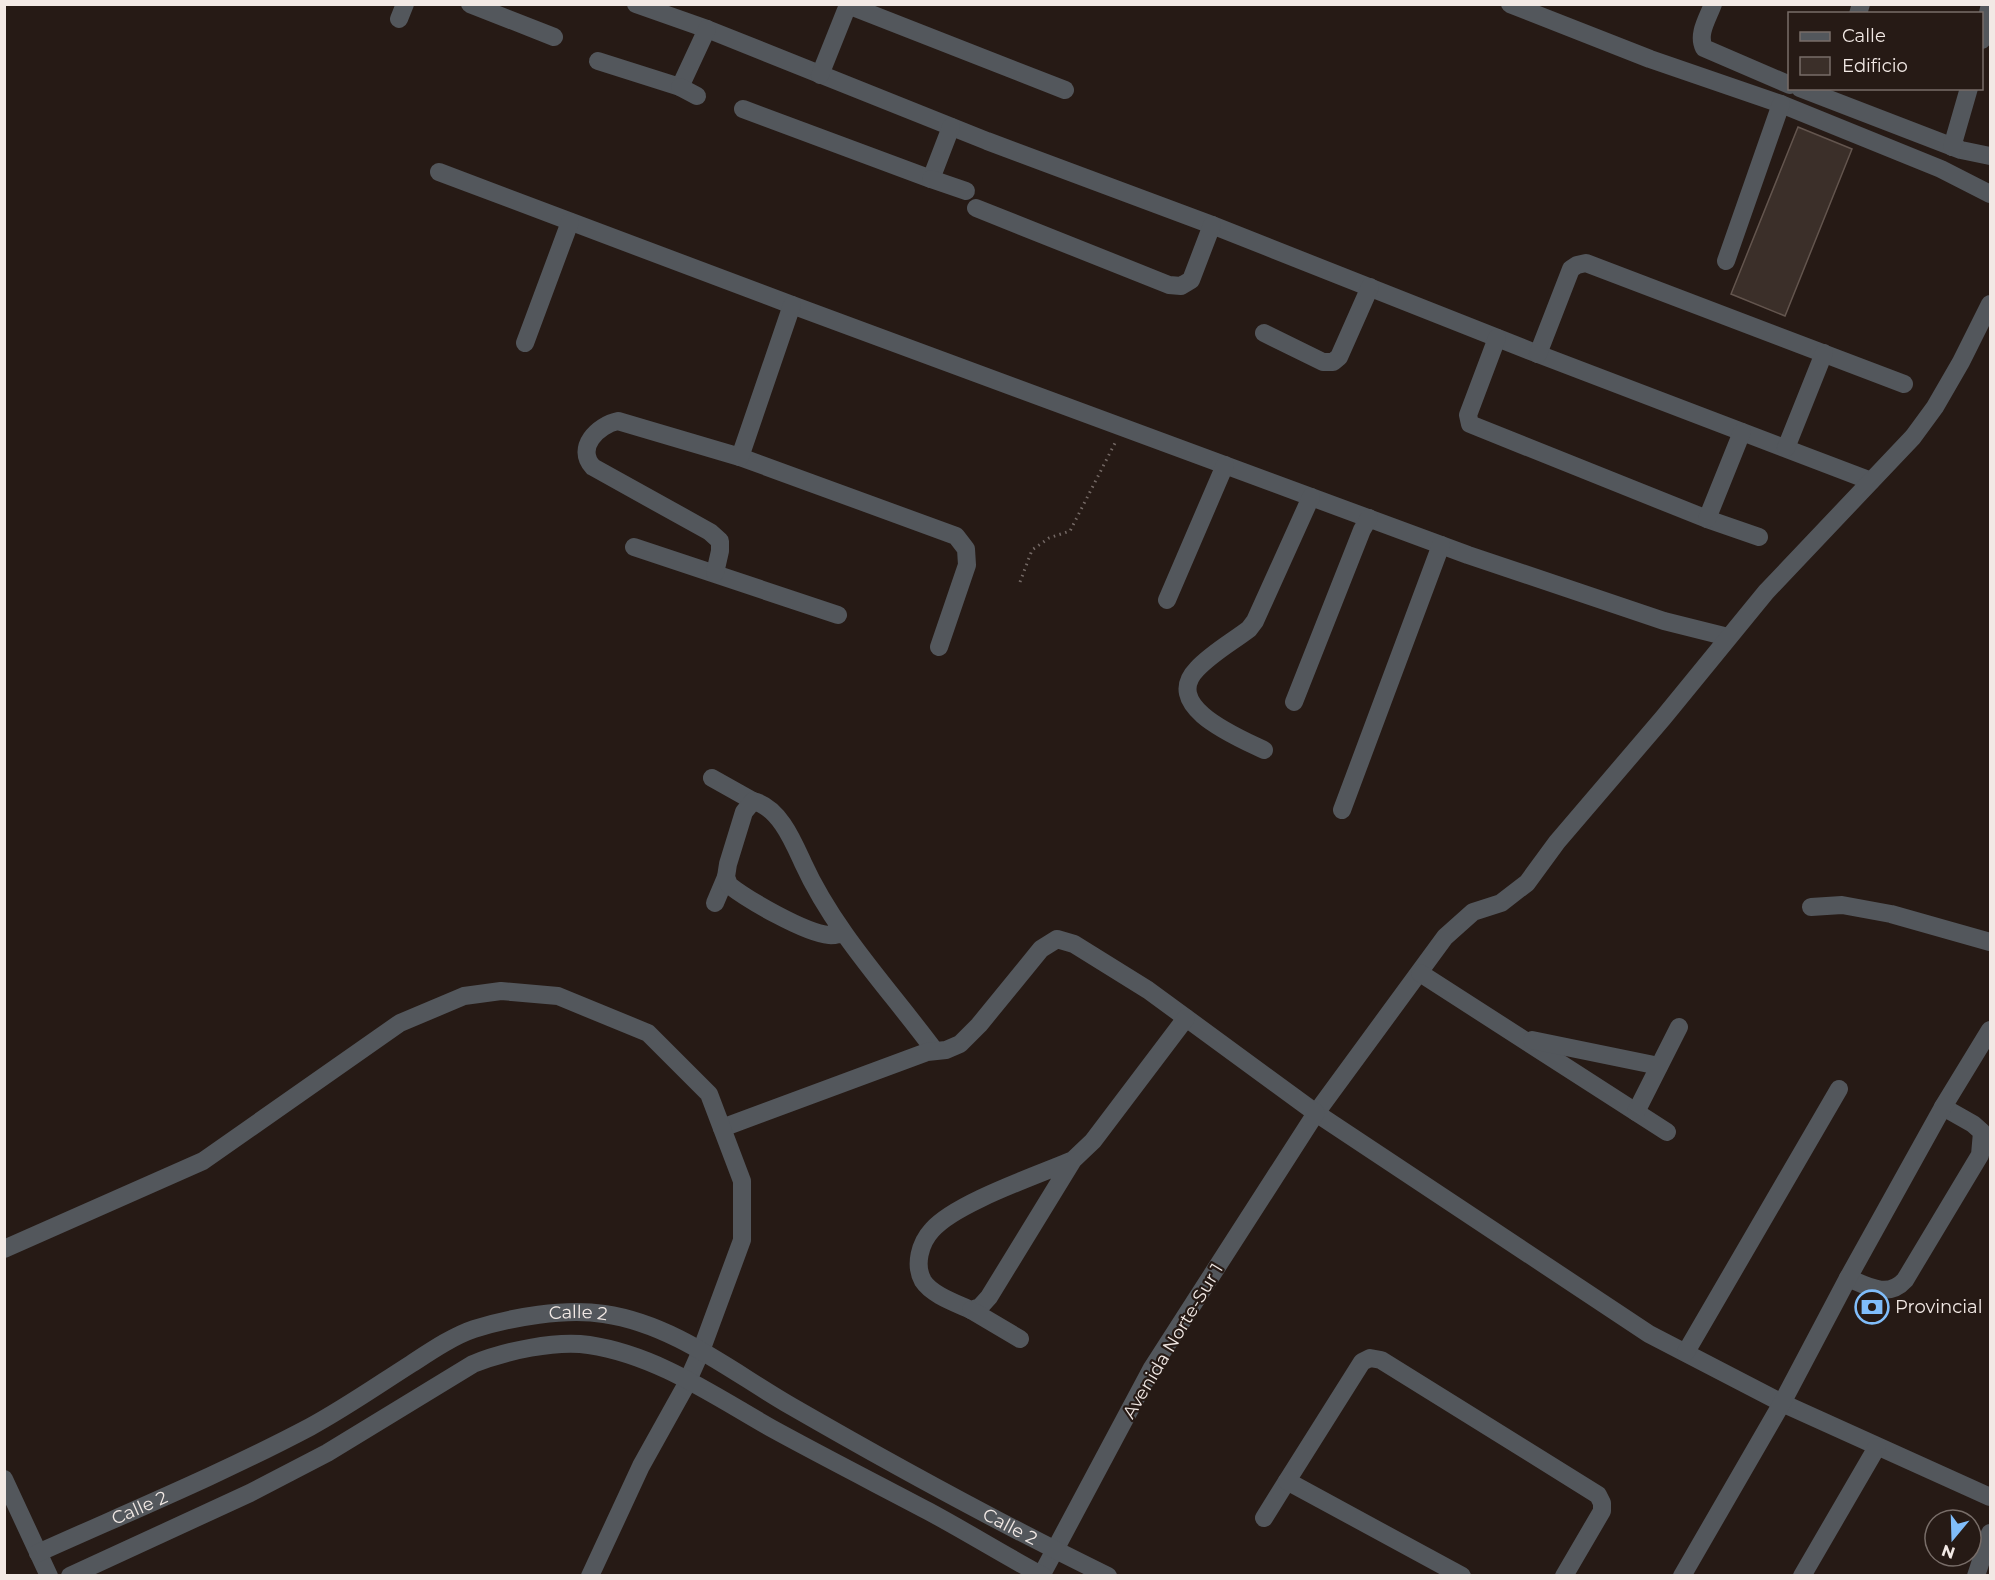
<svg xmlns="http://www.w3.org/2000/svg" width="1995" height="1580" font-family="Montserrat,sans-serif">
	<rect width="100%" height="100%" fill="#261a15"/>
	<!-- building -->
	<path fill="#3b2f29" stroke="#63554e" stroke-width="1.5" d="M1798,127L1852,149L1785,316L1731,294Z"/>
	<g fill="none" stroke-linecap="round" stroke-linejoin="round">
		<!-- path -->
		<path stroke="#746965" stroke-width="3" stroke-dasharray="1.5 4.5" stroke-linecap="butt" d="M1020,582L1032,550L1049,538L1070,531L1115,443"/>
		<!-- minor -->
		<g stroke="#53575c" stroke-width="18">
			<path d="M470,4L554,37"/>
			<path d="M636,4L707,29L987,141L1212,225L1538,354L1871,481"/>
			<path d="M1510,4L1650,59L1781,104L1941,169L1990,194"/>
			<path d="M1713,4C1708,18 1697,34 1704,48L1790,85"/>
			<path d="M1858,14L1861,4"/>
			<path d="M399,19L405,4"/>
			<path d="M1982,40L1990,4"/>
			<path d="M598,61L680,87L707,29"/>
			<path d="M820,75L848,5L1065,90"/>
			<path d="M680,87L697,96"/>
			<path d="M1800,88L1961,150L1990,156"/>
			<path d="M743,109L931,179L951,127"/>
			<path d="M1952,147L1969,88"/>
			<path d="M439,172L792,305L1468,555L1664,621L1728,637"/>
			<path d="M931,179L966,191"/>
			<path d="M976,208L1169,285L1181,286L1191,280L1212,225"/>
			<path d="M1726,261L1781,104"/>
			<path d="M1990,304L1961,362L1935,407L1913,437L1766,592L1663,718L1557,842L1527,883L1501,903L1473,912L1445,937L1316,1113L1649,1334L1782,1403L1990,1497"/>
			<path d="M1264,333L1323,362H1333L1339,357L1370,287"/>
			<path d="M1497,338L1468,415L1470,424L1707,519L1759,537"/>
			<path d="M525,343L570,222"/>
			<path d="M1538,354L1571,269L1577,265L1586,263L1904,384"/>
			<path d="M1786,448L1824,353"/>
			<path d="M740,457L956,536L966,549L967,565L939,647"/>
			<path d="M1707,519L1742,432"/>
			<path d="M634,547L838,615"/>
			<path d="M715,573L720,551V541L710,532L593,467C575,448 598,425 618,421L740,457L792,305"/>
			<path d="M1167,600L1225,465"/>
			<path d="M1294,702L1362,530L1369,518"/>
			<path d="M1264,750C1237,737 1161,706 1197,669C1212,653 1232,642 1249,629L1255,621L1311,497"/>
			<path d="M712,778L753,801"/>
			<path d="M1342,810L1441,545"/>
			<path d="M715,903L726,877"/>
			<path d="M1811,907L1842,905L1891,914L1990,942"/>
			<path d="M843,933C838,934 833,936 829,935C805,933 748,900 729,885L726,877L728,864L744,812L753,801C779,807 793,841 803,863C835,933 890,990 935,1051"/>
			<path d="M1420,973L1667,1132"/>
			<path d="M1532,1040L1659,1066"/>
			<path d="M1636,1112L1679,1027"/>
			<path d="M722,1128L927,1052L946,1050L960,1044L979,1025L1041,949L1057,939L1074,944L1148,990L1316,1113L1152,1368L1041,1576"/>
			<path d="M1073,1160C1038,1175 955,1203 932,1230C920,1243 914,1265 923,1281C932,1295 956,1303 971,1310L980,1307L989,1297L1073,1160L1093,1141L1186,1018"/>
			<path d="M4,1249L203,1161L400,1023L464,996L501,991L558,996L648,1033L709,1094L742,1181V1240L701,1351L685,1387L641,1466L590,1576"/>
			<path d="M1848,1278C1867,1286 1888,1299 1905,1280L1980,1155L1982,1132L1973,1124L1943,1107"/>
			<path d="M971,1310L1020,1339"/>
			<path d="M1686,1352L1839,1089"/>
			<path d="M4,1479L49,1576"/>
			<path d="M1264,1518L1287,1481"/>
			<path id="s1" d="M38,1553C129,1512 221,1474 310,1427C345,1408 378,1385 411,1364C431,1351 453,1336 474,1329C512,1317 565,1308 604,1314C674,1324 732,1372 791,1406C895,1466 1001,1524 1108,1576"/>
			<path d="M70,1576L250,1493L327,1453L473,1364C505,1351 556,1340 589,1345C656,1355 713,1395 771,1428C822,1456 875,1483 928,1511C967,1532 1004,1555 1043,1576"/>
			<path d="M1462,1576L1287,1481L1362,1362L1370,1358L1381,1360L1598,1495L1602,1503V1511L1564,1576"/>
			<path d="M1682,1576L1782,1403L1848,1278L1943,1107L1990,1030"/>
			<path d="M1802,1576L1877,1447"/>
			<path d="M1976,1576L1990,1533"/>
		</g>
	</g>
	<!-- icons -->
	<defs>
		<symbol id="bank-ring" viewBox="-11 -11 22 22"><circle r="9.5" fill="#261a15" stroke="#80bdfa" stroke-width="1.5"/><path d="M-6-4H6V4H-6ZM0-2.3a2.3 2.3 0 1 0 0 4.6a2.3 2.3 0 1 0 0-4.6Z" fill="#80bdfa"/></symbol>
	</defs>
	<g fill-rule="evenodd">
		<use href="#bank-ring" x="1853" y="1288" width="38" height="38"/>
	</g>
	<g text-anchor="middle" stroke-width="4.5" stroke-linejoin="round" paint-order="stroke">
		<!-- poi labels -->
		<g font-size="18" fill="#f2e9e5" stroke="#261a15" text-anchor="start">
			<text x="1895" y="1313">Provincial</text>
		</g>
		<!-- street labels -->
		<g font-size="18" fill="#f2e9e5" stroke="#261a15">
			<text dy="6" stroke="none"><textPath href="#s1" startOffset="597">Calle 2</textPath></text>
			<text transform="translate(1173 1341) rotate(-59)" y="6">Avenida Norte-Sur 1</text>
			<text dy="6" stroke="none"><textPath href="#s1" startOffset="111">Calle 2</textPath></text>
			<text dy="6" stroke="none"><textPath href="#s1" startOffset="1083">Calle 2</textPath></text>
		</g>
	</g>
	<!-- border -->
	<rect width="1995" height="1580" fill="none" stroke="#f2e9e5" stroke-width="12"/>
	<!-- legend -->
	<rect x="1788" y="12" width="195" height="78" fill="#261a15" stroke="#786d68" stroke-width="1.5"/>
	<rect x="1800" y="32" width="30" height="9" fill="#53575c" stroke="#786d68" stroke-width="1.5"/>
	<text x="1842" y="42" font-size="18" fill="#f2e9e5">Calle</text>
	<rect x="1800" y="57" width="30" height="18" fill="#3b2f29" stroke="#786d68" stroke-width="1.5"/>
	<text x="1842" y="72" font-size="18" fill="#f2e9e5">Edificio</text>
	<!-- north arrow -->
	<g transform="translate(1953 1538) rotate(199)"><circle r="28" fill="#261a15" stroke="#786d68" stroke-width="1.5"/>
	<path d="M0-4.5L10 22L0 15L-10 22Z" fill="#80bdfa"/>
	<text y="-9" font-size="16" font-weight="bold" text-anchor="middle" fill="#f2e9e5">N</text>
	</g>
</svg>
